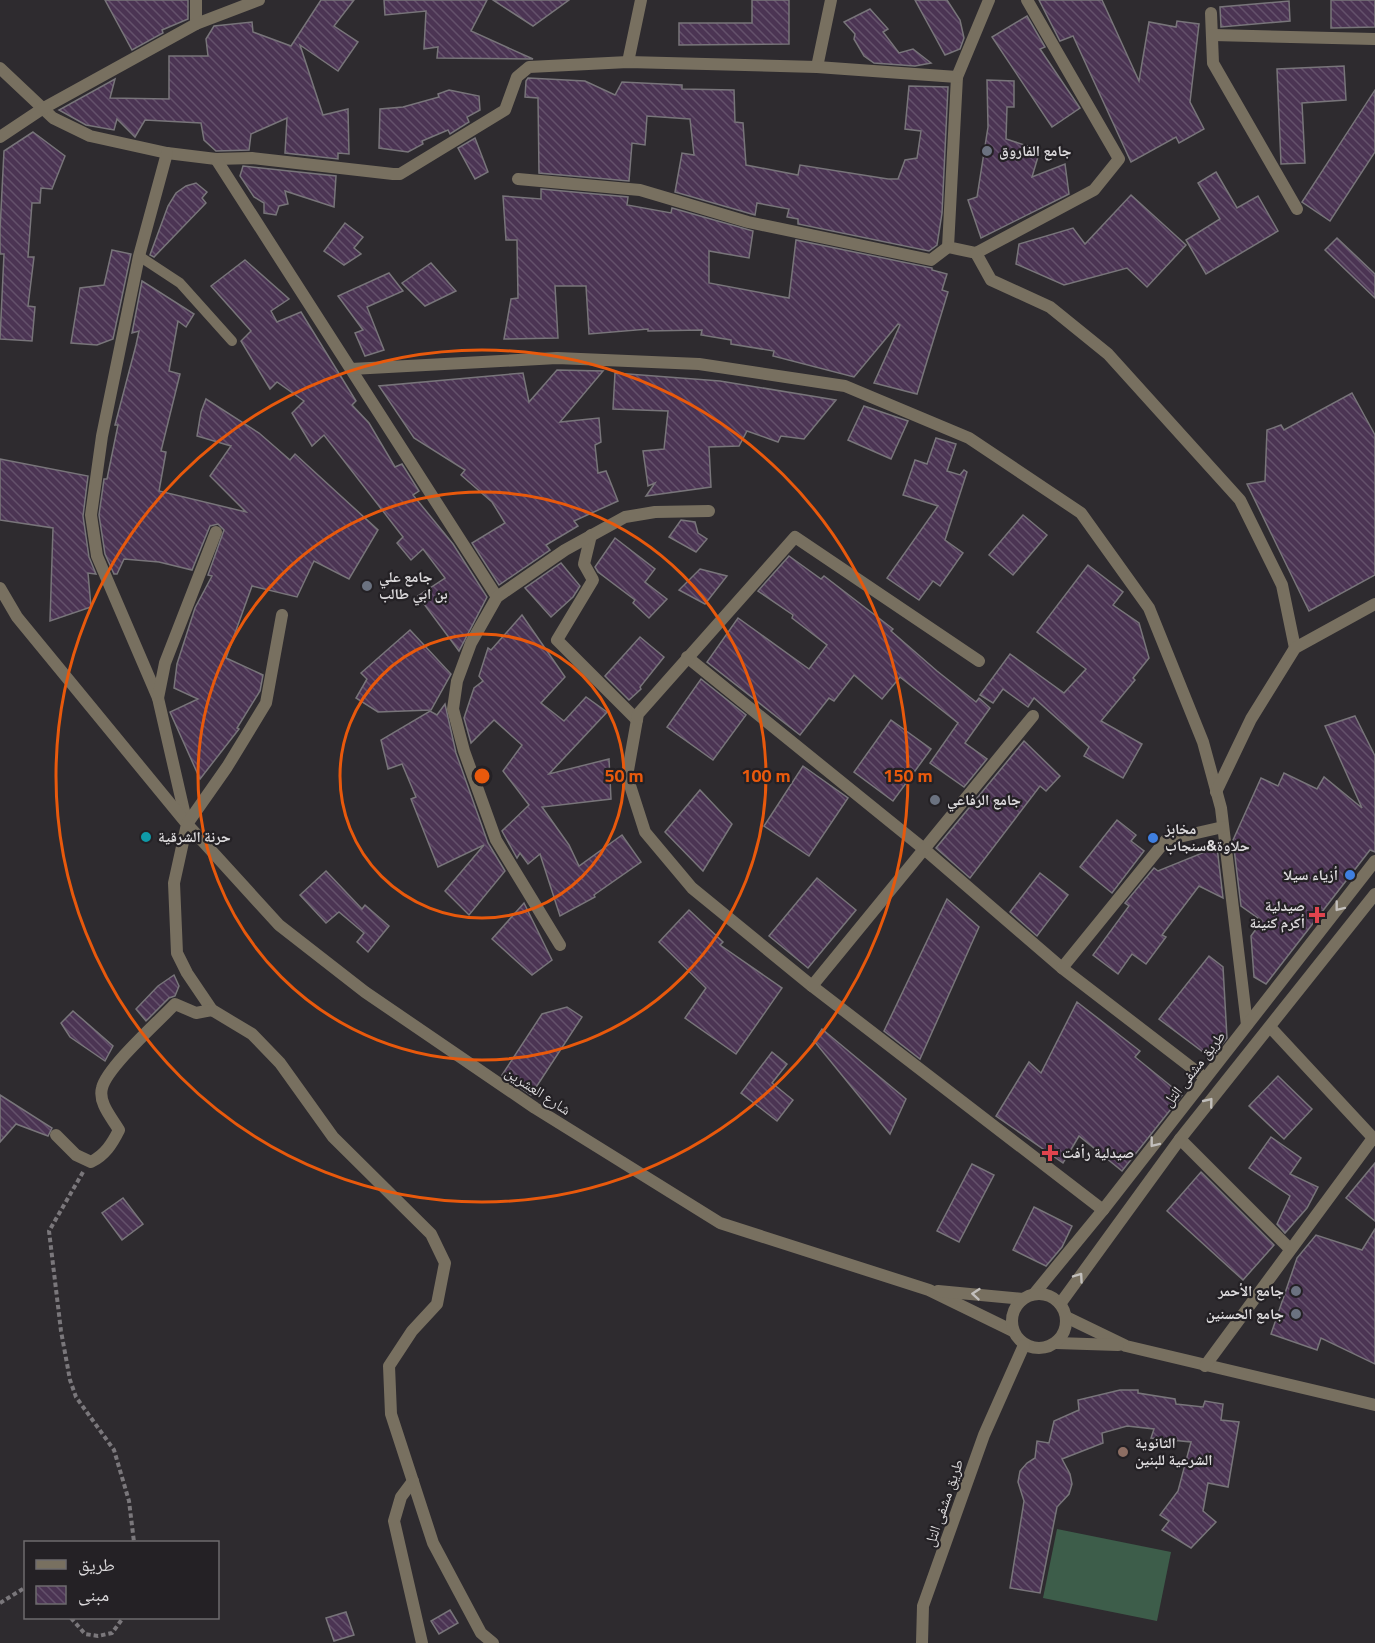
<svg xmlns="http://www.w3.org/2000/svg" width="1375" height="1643" font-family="'Titillium Web','Noto Naskh Arabic',sans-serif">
	<defs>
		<pattern id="building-back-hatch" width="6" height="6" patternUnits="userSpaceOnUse" patternTransform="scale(1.5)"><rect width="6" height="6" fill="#4b3453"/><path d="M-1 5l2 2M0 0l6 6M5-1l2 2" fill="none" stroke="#64516b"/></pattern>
	</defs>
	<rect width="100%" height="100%" fill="#2e2b2f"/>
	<!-- pitch -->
	<path fill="#3d5d4a" d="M1057,1529L1171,1552L1157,1621L1043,1598Z"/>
	<!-- building -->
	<g fill="url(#building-back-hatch)" stroke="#78757a" stroke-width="1.5">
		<path d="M105,0H188V19L162,30L163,33L132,50Z"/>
		<path d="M321,0H354L334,26L358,42L338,71L300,45L323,115L348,109L349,154L338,153V159L285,153L287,118L251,134L249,150L216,151L204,140L201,123L145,120L135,137L117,119L114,130L86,125L59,110L115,79L110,98L169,99V56H208L206,39L214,26L252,22L253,32L291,46Z"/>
		<path d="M384,0H487L471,31L533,59L437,58L438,47L424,49L426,11L385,15Z"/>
		<path d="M493,0H569L533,26Z"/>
		<path d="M752,0H789V44L679,45V23H752Z"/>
		<path d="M915,0H947L960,20L964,38L960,49L945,55Z"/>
		<path d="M1039,0H1102L1139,81L1149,22L1176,27L1177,21L1199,24L1190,102L1204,129L1179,143L1176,137L1131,162L1073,36L1060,41Z"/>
		<path d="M1331,0H1375V27L1331,28Z"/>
		<path d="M1289,1L1290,21L1221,27L1220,7Z"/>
		<path d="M870,9L888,29L883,32L899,53L913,49L931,63L915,66L874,63L864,56L854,39L855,34L844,22Z"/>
		<path d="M1027,16L1045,47L1040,49L1080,108L1052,127L992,37Z"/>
		<path d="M1344,66L1346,100L1302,103L1305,163L1281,164L1277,69Z"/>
		<path d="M528,78L585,81L615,95L622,82L682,85V89L734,90L735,122L743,123L746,165L798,175L800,165L888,179H898L905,160L917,158L921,131L905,129L909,86L948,87L942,213L937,245L929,251L798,224V219L787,217L789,209L757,203L755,215L675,192L682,153L694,155L690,119L647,116L645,145L632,143L629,181L539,173L538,98L525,97L526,81Z"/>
		<path d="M987,80L1014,81V107H1007L1006,139L1040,150L1032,177L1065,164L1069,194L981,238L968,200L977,197L988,127Z"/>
		<path d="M449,90L479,96L480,110L467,117L469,122L450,134L448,130L422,141L423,144L408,152L379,148L380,109L403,107L439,97L438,94Z"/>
		<path d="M1375,90V152L1330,221L1302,202Z"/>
		<path d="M33,132L65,156L52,189L41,188L40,203H32L28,257H34L28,306L35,307L32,341L0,339L4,254H0V230L4,151Z"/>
		<path d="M475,138L488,172L475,179L458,148Z"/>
		<path d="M243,166L336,176L334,207L285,191L288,204L279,206L276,215L264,213V203L254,197L240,176Z"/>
		<path d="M1216,172L1237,208L1258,196L1278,231L1206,274L1186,240L1220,219L1198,183Z"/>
		<path d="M196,183L207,192L202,198L206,203L154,257L150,255L168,206L176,193L186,186Z"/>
		<path d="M541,189L628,197L627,205L671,213L672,208L753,231L749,258L709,251V283L789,298L796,240L932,268V270L947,274L942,290L948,292L917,394L874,383L900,325L898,324L854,377L773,356L774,351L731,344V340L701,335L702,330L648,331V329L589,334L586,286H555L558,338L504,339L511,299L518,298L517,240H506L503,196L541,199Z"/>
		<path d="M1131,195L1186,245L1147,287L1127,268L1064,285L1016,264L1019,244L1073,228L1085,244Z"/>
		<path d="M345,223L363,237L354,248L361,254L344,265L324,251Z"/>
		<path d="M1337,238L1375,274V298L1325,250Z"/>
		<path d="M112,250L131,254L113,339L97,345L71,343L80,288L104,285Z"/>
		<path d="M245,260L289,299L271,311L277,322L301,312L356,401L352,405L369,423L395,467L402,464L419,491L413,495L453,544L487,597L459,651L418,596L445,578L423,549L411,560L397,543L403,537L324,435L312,446L292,413L304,401L277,382L270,389L241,341L251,331L211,286Z"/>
		<path d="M431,263L456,291L425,306L402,283Z"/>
		<path d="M389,273L403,291L367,307L384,350L365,356L355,333L363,330L338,296Z"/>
		<path d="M142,281L194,314L186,327L178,321L169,371L180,374L161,451L166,452L159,491L246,512L210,476L231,446L197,436L201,412L206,399L259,433L290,460L295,454L378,530L349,579L314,561L297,597L252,586L226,658L263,675L260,691L237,728L239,729L200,779L170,712L198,699L174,688L177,664L195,608L212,576L208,575L224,530L218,524L210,526L192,570L159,562L124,559L117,574H114L105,554L99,515L104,479H107L118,425H115L136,345L139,331L132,333Z"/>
		<path d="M557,370L603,371L560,422L599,418L601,442L595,445L598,473L606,471L618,501L574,521L578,526L546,545L550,550L499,585L472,543L505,523L492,502L461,475L465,470L414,438L379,386L523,373L529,402Z"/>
		<path d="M615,373L720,381L836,400L804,439L781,436L778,442L747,431L739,446L709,447L711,487L646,496L655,483L648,486L643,451L664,449L668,411L613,409Z"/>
		<path d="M1352,393L1375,435V575L1309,611L1247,484L1265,481L1267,430L1281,425L1284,430Z"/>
		<path d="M864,406L908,421L891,459L848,440Z"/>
		<path d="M936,438L956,444L947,471L960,475L964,470L967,472L945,540L963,553L940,586L933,581L919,600L887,578L938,506L903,495L915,460L927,464Z"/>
		<path d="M0,459L88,476L83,516L89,557L96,574L88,573L91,607L50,621L53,528L0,520Z"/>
		<path d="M1023,515L1047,535L1013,575L989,555Z"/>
		<path d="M681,520L695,522L698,533L707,539L696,552L669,537Z"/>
		<path d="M615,538L655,569L645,582L667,599L649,618L633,603L635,600L598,572L595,567Z"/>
		<path d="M789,556L821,579L824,576L893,629L891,631L937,671L976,702L979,698L990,708L965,743L987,759L964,787L930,763L958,723L900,677L882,699L854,675L834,701L829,698L800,735L707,662L738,618L809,669L827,645L792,618L793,615L758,591Z"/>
		<path d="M561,563L580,586L573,597L551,617L525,588Z"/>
		<path d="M1088,565L1123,592L1113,605L1139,623L1149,658L1133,678L1135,680L1101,721L1142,744L1123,778L1084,756L1089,747L1034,698L1028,707L1003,689L993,703L980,695L1010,654L1064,693L1086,669L1037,632Z"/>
		<path d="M700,569L727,576L705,604L679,590Z"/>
		<path d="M522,615L565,677L541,703L564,721L586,697L607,712L549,774L609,759L611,799L542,807L569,845L579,866L622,835L641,862L594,895L595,897L560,916L540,854L528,864L520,853L517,858L502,831L529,805L503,771L522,745L494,720L471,743L464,718L474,688L483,681L479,676L488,648L491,650Z"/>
		<path d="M410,630L451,674L431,710L378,712L356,698L367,679L361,673Z"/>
		<path d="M640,637L664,657L640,687L641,689L629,700L605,676Z"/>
		<path d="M701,679L746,715L713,760L667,727Z"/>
		<path d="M445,704L456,753L488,843L505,871L469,915L445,891L484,845L438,867L411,799L416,797L402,764L388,769L381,740L430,711L437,715Z"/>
		<path d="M1355,716L1375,756V852L1370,850L1266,984L1254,977L1251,936L1262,921L1241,906L1233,840L1261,778L1278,786L1284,773L1317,789L1324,777L1362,808L1325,726Z"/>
		<path d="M891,720L931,749L893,801L854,772Z"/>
		<path d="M1024,741L1060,776L1046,791L1040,786L970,878L936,848Z"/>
		<path d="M803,766L848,798L809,856L764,826Z"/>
		<path d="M700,790L732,824L703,871L665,832Z"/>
		<path d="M1117,820L1136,835L1131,841L1144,851L1112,893L1080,867Z"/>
		<path d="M1217,847L1223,898L1199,886L1162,935L1166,937L1146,964L1132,954L1118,974L1093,955L1129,906L1125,903L1154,868L1158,871Z"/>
		<path d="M326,871L362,909L365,905L389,926L368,952L357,942L364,933L339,912L326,923L300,895Z"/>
		<path d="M1040,873L1068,895L1037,936L1010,912Z"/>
		<path d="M817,878L856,910L808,968L769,936Z"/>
		<path d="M947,899L979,927L920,1059L884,1031Z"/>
		<path d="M524,903L552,960L532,975L492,939Z"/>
		<path d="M689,910L723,942L720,945L782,988L736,1054L685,1018L706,988L659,942Z"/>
		<path d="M1209,956L1223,967L1227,1038L1211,1058L1159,1019Z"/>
		<path d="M174,975L179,986L175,996L169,998L146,1021L136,1009L158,986Z"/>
		<path d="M1077,1002L1140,1051L1135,1057L1182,1095L1122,1171L1079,1136L1063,1163L996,1116L1029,1062L1041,1073Z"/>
		<path d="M567,1007L582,1017L531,1095L502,1075L542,1014Z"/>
		<path d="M73,1011L113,1046L105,1061L70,1037L61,1023Z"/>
		<path d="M822,1029L906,1099L890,1134L814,1041Z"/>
		<path d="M772,1052L787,1064L772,1083L793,1100L777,1121L741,1093Z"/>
		<path d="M1278,1076L1312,1109L1284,1139L1249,1106Z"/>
		<path d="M0,1095L52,1128L48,1136L16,1124L0,1142Z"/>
		<path d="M1271,1137L1301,1158L1290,1174L1318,1187L1307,1208L1285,1233L1277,1224L1290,1196L1249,1168Z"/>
		<path d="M1375,1163V1221L1346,1198Z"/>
		<path d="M972,1164L994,1175L959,1242L937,1231Z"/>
		<path d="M1201,1172L1274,1245L1243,1280L1167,1211Z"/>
		<path d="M123,1198L143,1224L122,1240L102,1213Z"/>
		<path d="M1034,1207L1072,1226L1062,1247L1046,1266L1013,1250Z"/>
		<path d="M1375,1229V1364L1321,1338L1317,1350L1271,1334L1297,1258L1316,1235L1362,1250Z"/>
		<path d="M1120,1390H1138V1393L1175,1399L1176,1404L1203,1407L1205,1401L1223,1404L1221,1420L1239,1422L1228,1487L1208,1483L1203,1511L1216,1522L1191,1548L1162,1530L1169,1521L1160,1515L1178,1491L1191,1442L1151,1438L1154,1429L1127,1426L1102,1433L1103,1443L1062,1459L1070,1474L1072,1484L1069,1494L1057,1507L1040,1593L1010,1588L1024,1501L1018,1482L1020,1471L1027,1463L1035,1458L1037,1441L1049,1443L1054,1421L1079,1410L1078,1400Z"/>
		<path d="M450,1610L458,1623L439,1634L431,1621Z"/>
		<path d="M346,1612L354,1635L334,1641L326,1618Z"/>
	</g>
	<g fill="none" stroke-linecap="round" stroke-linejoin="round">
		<!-- path -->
		<g stroke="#7a777b" stroke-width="4" stroke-dasharray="4.5 3" stroke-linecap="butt">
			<path d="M83,1172L49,1231L61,1331L70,1380L76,1397L114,1450L129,1501L134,1542"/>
			<path d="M0,1603L26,1587"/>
			<path d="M71,1618L85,1634L98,1636L112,1633L123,1618"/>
		</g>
		<!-- service -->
		<path stroke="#787060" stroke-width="10" d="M139,256L180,283L232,341"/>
		<!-- minor -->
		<g stroke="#787060" stroke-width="12">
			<path d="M989,0L957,77L948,247L976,253L1094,190L1119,159L1027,0"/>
			<path d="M1211,13L1213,63L1297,209"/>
			<path d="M196,24V0"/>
			<path d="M1213,35L1374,39"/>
			<path d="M817,67L831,0"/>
			<path d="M0,68L53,118L90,136L167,153L216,159L252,158L393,174H400L505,110L517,77L529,67L628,62L817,67L957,77"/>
			<path d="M0,137L42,109L196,24L259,0"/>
			<path d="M167,153L139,256L102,436L91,515L97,556L158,698L187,824L279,925L365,992L535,1108L720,1223L929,1290L1013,1331"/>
			<path d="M216,159L497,597"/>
			<path d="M518,179L640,190L748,222L931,260L948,247"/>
			<path d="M976,253L991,280L1050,307L1108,354L1240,500L1282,585L1295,648"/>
			<path d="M351,369L557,358L699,364L845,386L969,438L1081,513L1149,608L1203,742L1221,808L1247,1025"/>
			<path d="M591,535L584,564L593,580L557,640L637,720"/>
			<path d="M0,588L17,617L187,824L174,883L177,953L187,973L212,1010L252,1034L280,1063L333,1137L431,1234L445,1263L437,1304L412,1331L389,1366L391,1414L433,1543L481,1633L493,1643"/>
			<path d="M687,657L924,849L1062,968L1205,1078"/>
			<path d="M979,661L795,537L638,714L627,776L645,832L692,888L812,986L1103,1210"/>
			<path d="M158,698L165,663L216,532"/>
			<path d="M1216,792L1251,719L1295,648L1375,604"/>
			<path d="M187,824L227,767L266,703L282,615"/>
			<path d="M560,945L496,840L464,751L453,709L457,681L471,643L497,597L565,550L625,517L655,512L709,511"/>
			<path d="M1062,968L1166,840L1223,827"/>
			<path d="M812,986L1033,716"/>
			<path d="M1271,1028L1375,1140"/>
			<path d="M56,1135L76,1155L91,1162C105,1155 112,1144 119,1130C112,1118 98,1103 102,1088C107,1067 159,1021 175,1004L196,1013L212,1010"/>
			<path d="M1180,1139L1290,1249"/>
			<path d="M938,1291L1023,1299"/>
			<path d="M1066,1317L1126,1346L1375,1405"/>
			<path d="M1056,1343L1118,1345"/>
			<path d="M1205,1366L1373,1138"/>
			<path d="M413,1481L401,1497L394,1521L422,1643"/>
		</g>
		<!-- tertiary -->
		<g stroke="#787060" stroke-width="12">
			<path d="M628,62L641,0"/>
			<path d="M1034,1294L1103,1210L1375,861"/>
			<circle cx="1039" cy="1321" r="27"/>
			<path d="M1060,1304L1180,1139L1375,894"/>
			<path d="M922,1643L923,1606L984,1435L1024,1345"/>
		</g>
	</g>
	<!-- one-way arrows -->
	<defs><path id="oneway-chevron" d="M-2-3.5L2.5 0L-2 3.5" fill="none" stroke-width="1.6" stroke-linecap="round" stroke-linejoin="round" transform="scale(1.5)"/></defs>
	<g stroke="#c2bfbc">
		<use href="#oneway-chevron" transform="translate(1339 907) rotate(128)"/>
		<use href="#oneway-chevron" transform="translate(1209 1102) rotate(-51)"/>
		<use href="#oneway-chevron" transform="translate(1154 1143) rotate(128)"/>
		<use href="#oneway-chevron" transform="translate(1079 1277) rotate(-55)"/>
		<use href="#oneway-chevron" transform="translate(976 1294) rotate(-175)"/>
	</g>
	<!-- distance rings -->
	<g fill="none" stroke="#e8590c" stroke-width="3">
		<circle cx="482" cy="776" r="142"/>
		<circle cx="482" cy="776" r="284"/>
		<circle cx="482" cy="776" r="426"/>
	</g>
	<!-- markers -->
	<g fill="#6b7280" stroke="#242125" stroke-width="2">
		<circle cx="987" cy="151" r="6"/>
		<circle cx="367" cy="586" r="6"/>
		<circle cx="935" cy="800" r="6"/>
		<circle cx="1296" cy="1291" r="6"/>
		<circle cx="1296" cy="1314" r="6"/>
	</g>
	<circle fill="#0f9aa8" stroke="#242125" stroke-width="2" cx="146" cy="837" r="6"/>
	<g fill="#3f7fe0" stroke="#242125" stroke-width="2">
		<circle cx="1153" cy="838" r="6"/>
		<circle cx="1350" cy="875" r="6"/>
	</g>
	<g fill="#e0444e" stroke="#242125" stroke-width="2">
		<path d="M1314 906h6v6h6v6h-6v6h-6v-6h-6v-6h6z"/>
		<path d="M1047 1144h6v6h6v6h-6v6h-6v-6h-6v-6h6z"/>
	</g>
	<circle fill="#8d6e63" stroke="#242125" stroke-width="2" cx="1123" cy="1452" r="6"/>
	<g text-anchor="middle" stroke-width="4.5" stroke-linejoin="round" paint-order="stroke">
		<!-- poi labels -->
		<g font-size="15" font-weight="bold" fill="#dbd9db" stroke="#242125" text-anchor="start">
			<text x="999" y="156">جامع الفاروق</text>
			<text x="379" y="582">جامع علي<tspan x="379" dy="17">بن ابي طالب</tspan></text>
			<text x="947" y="805">جامع الرفاعي</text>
			<text x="1165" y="834">مخابز<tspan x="1165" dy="17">حلاوة&amp;سنجاب</tspan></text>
			<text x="158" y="842">حرنة الشرقية</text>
			<text x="1338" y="880" text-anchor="end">أزياء سيلا</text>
			<text x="1305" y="911" text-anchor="end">صيدلية<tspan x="1305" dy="17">أكرم كنينة</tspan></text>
			<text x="1062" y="1158">صيدلية رأفت</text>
			<text x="1284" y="1296" text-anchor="end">جامع الأحمر</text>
			<text x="1284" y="1319" text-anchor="end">جامع الحسنين</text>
			<text x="1135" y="1448">الثانوية<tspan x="1135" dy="17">الشرعية للبنين</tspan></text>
		</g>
		<!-- street labels -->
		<g font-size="15" fill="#dbd9db" stroke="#242125">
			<text transform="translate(1194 1069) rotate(-52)" y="5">طريق مشفى التل</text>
			<text transform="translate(538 1091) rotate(33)" y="5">شارع العشرين</text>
			<text transform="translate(944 1503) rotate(-71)" y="5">طريق مشفى التل</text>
		</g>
	</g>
	<circle cx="482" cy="776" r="9" fill="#e8590c" stroke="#242125" stroke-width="3"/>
	<g font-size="18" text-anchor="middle" font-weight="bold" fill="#e8590c" stroke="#242125" stroke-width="4.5" stroke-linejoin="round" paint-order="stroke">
		<text x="624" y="782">50 m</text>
		<text x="766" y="782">100 m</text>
		<text x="908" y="782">150 m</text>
	</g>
	<!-- legend -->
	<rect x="24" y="1541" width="195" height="78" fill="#242125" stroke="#6d6b6e" stroke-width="1.5"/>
	<rect x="36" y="1560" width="30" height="9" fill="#787060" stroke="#6d6b6e" stroke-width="1.5"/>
	<text x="78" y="1571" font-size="18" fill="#dbd9db">طريق</text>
	<rect x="36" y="1586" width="30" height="18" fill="url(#building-back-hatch)" stroke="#6d6b6e" stroke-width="1.5"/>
	<text x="78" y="1601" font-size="18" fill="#dbd9db">مبنى</text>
</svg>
